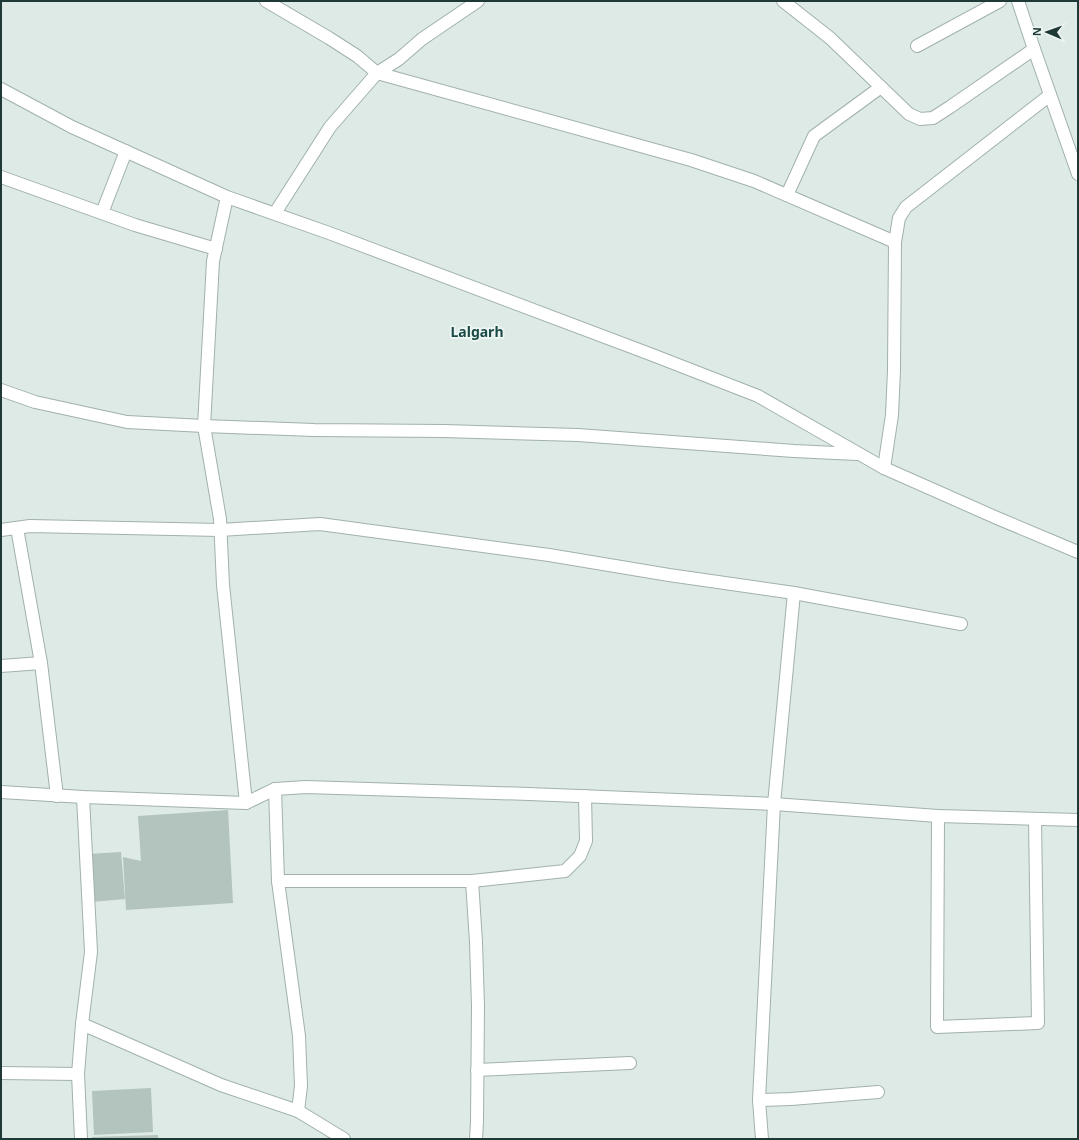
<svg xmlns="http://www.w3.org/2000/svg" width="1079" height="1140" font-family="'Noto Sans',sans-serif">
	<rect width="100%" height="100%" fill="#deeae6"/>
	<!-- building -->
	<g fill="#b3c4bf">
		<path d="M228,810L233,903L126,910L123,857L141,861L138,816Z"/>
		<path d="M121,852L125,899L92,902L88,854Z"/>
		<path d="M151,1088L153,1132L94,1135L92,1091Z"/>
		<path d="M158,1135V1139H92V1137Z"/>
	</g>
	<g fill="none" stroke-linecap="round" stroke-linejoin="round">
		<defs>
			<g id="street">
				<path d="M266,1L329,38L357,56L377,73L691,160L754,181L895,242"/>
				<path d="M783,1L830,38L909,114L920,119L933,118L950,107L1034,49"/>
				<path d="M1018,1L1034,49L1078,174"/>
				<path d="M917,46L1000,1"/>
				<path d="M1,89L72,127L227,197L329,233L650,354L758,396L884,468L997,518L1078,552"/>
				<path d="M1,177L135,225L216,249"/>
				<path d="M787,195L814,136L881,87"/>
				<path d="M227,197L213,261L204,426L220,519L223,585L246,803"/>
				<path d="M102,213L126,151"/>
				<path d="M275,213L330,127L377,73L399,59L422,39L478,1"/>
				<path d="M1,390L35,402L127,422L204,426L314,430L444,431L578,435L794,451L857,454"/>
				<path d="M884,468L892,415L894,370L895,242L899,218L906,207L1050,95"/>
				<path d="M17,528L41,663L57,796"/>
				<path d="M1,530L30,526L220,530L320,524L549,555L669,575L794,593L961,624"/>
				<path d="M1,666L41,663"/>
				<path d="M1,792L83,797L246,803L275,789L306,787L529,794L774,804L938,816L1078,820"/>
				<path d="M938,816L937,1027L1038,1023L1035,819"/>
				<path d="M278,881H472L565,871L580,856L586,841L585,796"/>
				<path d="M472,881L476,942L478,1006L477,1122L476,1139"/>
				<path d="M82,1024L221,1085L298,1111L301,1086L299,1036L278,881L275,789"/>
				<path d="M477,1070L630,1063"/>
				<path d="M1,1073L78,1074"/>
				<path d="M759,1100L791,1099L878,1092"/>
				<path d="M298,1111L344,1139"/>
				<path d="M81,1139L78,1074L82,1024L91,952L83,797"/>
				<path d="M762,1139L759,1100L774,804L794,593"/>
			</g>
		</defs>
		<!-- street casing -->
		<use href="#street" stroke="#a1b1ae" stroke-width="14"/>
		<!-- street -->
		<use href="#street" stroke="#fff" stroke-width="12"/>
	</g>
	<g text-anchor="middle" stroke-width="3.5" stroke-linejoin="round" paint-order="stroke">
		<!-- district labels -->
		<g font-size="14" font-weight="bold" fill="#1b4b47" stroke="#eef6f3">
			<text x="477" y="337">Lalgarh</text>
		</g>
	</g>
	<!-- border -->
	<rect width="1079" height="1140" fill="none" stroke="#1f3936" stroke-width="4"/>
	<!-- north arrow -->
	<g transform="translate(1047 32) rotate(272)" stroke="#eef6f3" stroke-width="3" paint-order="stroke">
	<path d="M0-3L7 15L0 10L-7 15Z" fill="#1f3936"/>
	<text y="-6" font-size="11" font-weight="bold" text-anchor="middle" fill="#1f3936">N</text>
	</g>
</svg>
